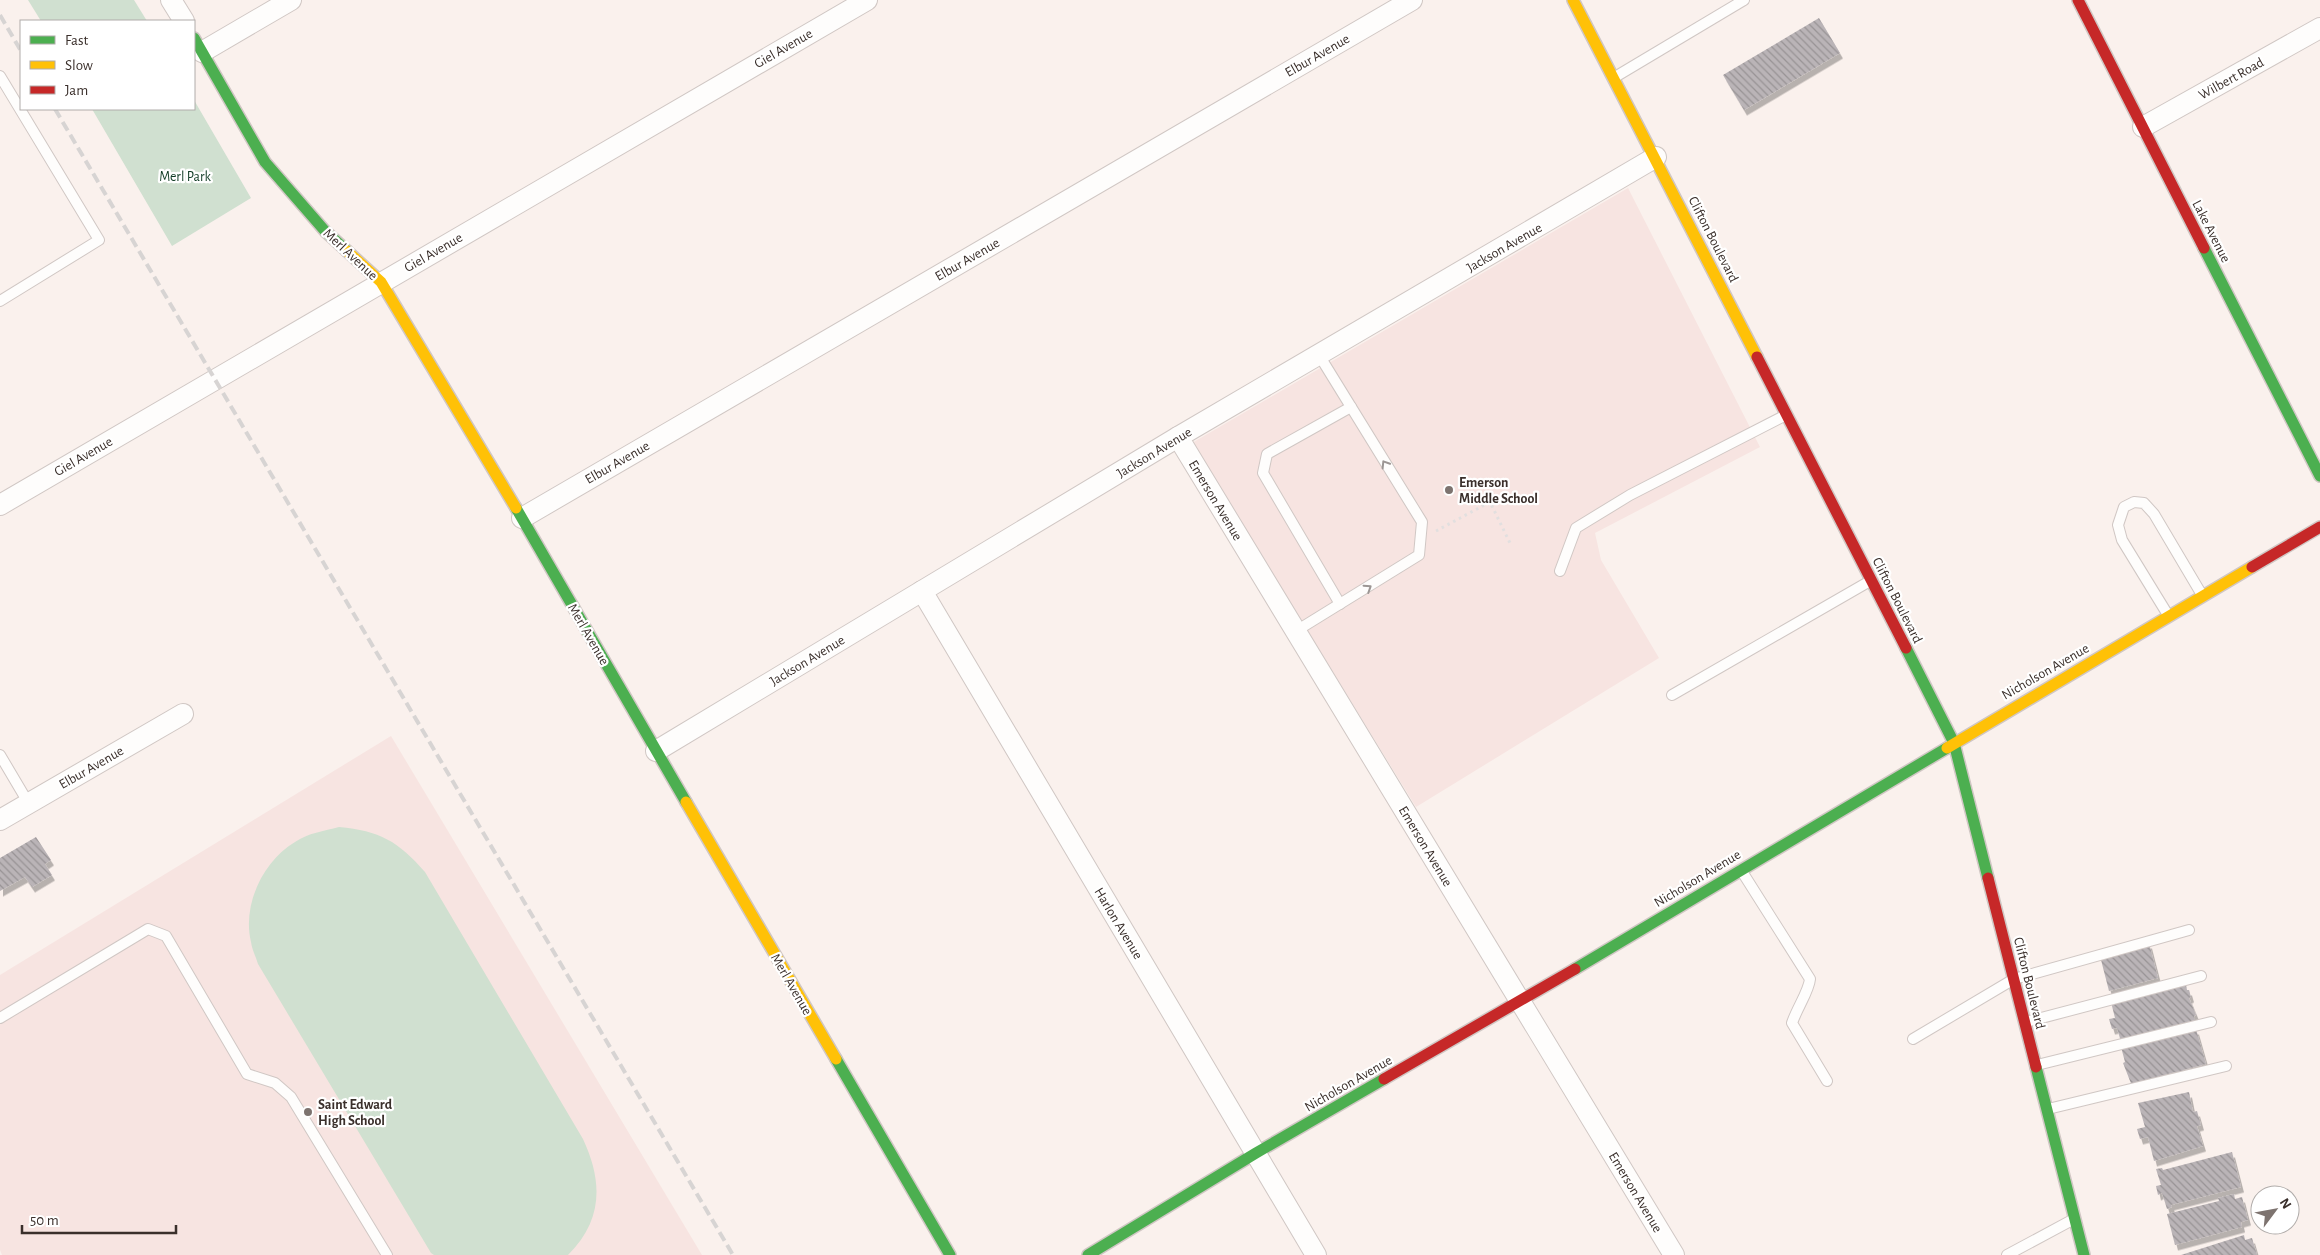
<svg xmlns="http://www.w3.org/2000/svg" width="2320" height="1255" font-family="'Alegreya Sans',sans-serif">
	<defs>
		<pattern id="building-back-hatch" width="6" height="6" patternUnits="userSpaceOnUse" patternTransform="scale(1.25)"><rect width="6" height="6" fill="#bab4b7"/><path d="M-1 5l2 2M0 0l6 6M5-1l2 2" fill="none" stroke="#989395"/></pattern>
		<filter id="shadow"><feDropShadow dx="3" dy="5.5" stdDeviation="0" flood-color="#0004"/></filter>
	</defs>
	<rect width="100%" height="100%" fill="#faf1ed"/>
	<!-- education -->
	<g fill="#f7e4e1">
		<path d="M1628,188L1760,447L1595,533L1601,560L1659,658L1416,807L1192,443Z"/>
		<path d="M391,736L702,1255H2L0,1250V975Z"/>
	</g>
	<!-- park -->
	<g fill="#d0e0d0">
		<path d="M28,0H134L147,21H41Z"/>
		<path d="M194,100L251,198L172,246L92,109H194Z"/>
		<path d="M339,827C380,831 398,841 425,872L583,1139C603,1182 603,1220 568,1255H434L431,1253L258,964C256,957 252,950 251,942C242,905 263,861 295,842C308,833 324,831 339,827Z"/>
	</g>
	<!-- building -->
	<g fill="url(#building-back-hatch)" filter="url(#shadow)">
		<path d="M1819,18L1840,53L1744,110L1723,75Z"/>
		<path d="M36,837L51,860L45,864L52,875L32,887L25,877L0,891V858Z"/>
		<path d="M2149,943L2158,978L2109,991L2100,956Z"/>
		<path d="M2186,985L2187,990H2189L2191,997L2189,998L2196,1015L2194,1016L2195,1020L2172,1026L2174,1030L2166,1031L2165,1028L2125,1038L2121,1042L2117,1028L2112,1029L2109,1019L2115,1018L2111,1002L2164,988V991Z"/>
		<path d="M2196,1029L2206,1064L2183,1070L2184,1074L2176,1076L2175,1072L2136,1083L2132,1086L2123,1063L2125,1062L2121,1047L2126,1045L2127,1048Z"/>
		<path d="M2189,1092L2193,1112L2197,1111L2201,1125L2197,1126L2203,1146L2154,1161L2148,1137L2140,1139L2137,1129L2145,1127L2138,1103Z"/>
		<path d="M2232,1152L2241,1187L2171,1205L2172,1207L2167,1209L2162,1193L2158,1195L2156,1186L2161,1185L2156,1169L2162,1168L2163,1170Z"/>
		<path d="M2234,1194L2235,1199L2242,1197L2248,1220L2241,1222L2242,1227L2175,1245L2167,1214L2219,1201L2218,1198Z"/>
		<path d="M2244,1235L2245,1240L2252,1238L2257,1255H2181Z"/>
	</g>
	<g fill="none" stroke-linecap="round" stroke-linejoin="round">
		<defs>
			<g id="lane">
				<path d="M0,76L99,240L0,301"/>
				<path d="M1615,77L1744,0"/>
				<path d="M1560,571L1576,528L1630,495L1786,415"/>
				<path d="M1340,604L1263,473L1267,454L1351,407"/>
				<path d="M2168,615L2122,540L2118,525L2124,507L2134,502L2144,503L2154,514L2202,595"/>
				<path d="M1296,631L1419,555L1422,522L1319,355"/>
				<path d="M1672,695L1870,581"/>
				<path d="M0,755L29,804"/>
				<path d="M1741,870L1810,979C1809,991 1797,1008 1792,1023L1827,1081"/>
				<path d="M0,1018L148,929L166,936L247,1074L275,1083L291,1097L387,1255"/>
				<path d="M2026,1022L2201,976"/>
				<path d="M1913,1039L2014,979L2189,930"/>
				<path d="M2037,1065L2211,1022"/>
				<path d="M2048,1109L2226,1066"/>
				<path d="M2007,1255L2074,1219"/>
			</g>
			<g id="street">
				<path d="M171,0L184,21"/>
				<path d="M202,52L291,0"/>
				<path d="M2143,127L2320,28"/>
				<path d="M1178,437L1674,1255"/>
				<path d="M0,505L867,0"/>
				<path d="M522,518L1412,0"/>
				<path d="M922,591L1316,1255"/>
				<path d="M656,751L1178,437L1656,157"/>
				<path d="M0,820L183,714"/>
			</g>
			<g id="fast">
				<path d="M194,38L265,162L325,231L347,251"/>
				<path d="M2204,248L2320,476"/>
				<path d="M516,508L686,802"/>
				<path d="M1906,648L1954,743L1988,878"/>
				<path d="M1575,969L1947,748"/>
				<path d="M836,1059L950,1255"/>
				<path d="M2036,1067L2084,1255"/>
				<path d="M1088,1255L1256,1153L1384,1079"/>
			</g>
			<g id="slow">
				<path d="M1573,0L1757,357"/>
				<path d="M347,251L381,282L516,508"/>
				<path d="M1947,748L2252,567"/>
				<path d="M686,802L836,1059"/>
			</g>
			<g id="jam">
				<path d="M2078,0L2204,248"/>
				<path d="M1757,357L1906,648"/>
				<path d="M2252,567L2320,527"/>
				<path d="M1988,878L2036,1067"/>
				<path d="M1384,1079L1575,969"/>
			</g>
		</defs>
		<!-- lane casing -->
		<use href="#lane" stroke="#d0c7c4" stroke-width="12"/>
		<!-- street casing -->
		<use href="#street" stroke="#d0c7c4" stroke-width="22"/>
		<!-- fast casing -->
		<use href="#fast" stroke="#d0c7c4" stroke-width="14"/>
		<!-- slow casing -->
		<use href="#slow" stroke="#d0c7c4" stroke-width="14"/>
		<!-- jam casing -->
		<use href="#jam" stroke="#d0c7c4" stroke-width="14"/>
		<!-- path -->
		<path stroke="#e2dfdf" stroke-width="3" stroke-dasharray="2.5 4" stroke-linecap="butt" d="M1436,531L1490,502L1510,543"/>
		<!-- lane -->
		<use href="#lane" stroke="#fefdfc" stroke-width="10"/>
		<!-- street -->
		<use href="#street" stroke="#fefdfc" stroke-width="20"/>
		<!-- fast -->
		<use href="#fast" stroke="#4caf50" stroke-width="11"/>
		<!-- slow -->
		<use href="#slow" stroke="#ffc107" stroke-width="11"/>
		<!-- jam -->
		<use href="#jam" stroke="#c62828" stroke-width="11"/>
		<!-- rail -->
		<g stroke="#d7d4d3" stroke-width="4" stroke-dasharray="10 5" stroke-linecap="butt">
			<path d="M0,15L21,51"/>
			<path d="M55,109L733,1255"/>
		</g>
	</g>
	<!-- one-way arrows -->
	<defs><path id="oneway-chevron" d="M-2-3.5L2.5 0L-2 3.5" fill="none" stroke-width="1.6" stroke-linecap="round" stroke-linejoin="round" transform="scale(1.25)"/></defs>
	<g stroke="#9c9694">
		<use href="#oneway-chevron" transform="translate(1385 464) rotate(-122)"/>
		<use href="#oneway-chevron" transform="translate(1368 588) rotate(-33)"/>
	</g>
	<!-- markers -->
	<g fill="#7d736f" stroke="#fff" stroke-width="2">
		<circle cx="1449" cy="490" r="5"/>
		<circle cx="308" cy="1112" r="5"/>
	</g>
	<g text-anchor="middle" stroke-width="4.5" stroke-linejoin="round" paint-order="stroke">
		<!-- street labels -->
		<g font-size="14" fill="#3a2f2b" stroke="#fff">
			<text transform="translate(783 48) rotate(-30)" y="5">Giel Avenue</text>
			<text transform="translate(1317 55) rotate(-30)" y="5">Elbur Avenue</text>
			<text transform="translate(2231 78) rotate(-29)" y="5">Wilbert Road</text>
			<text transform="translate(2212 231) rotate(63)" y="5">Lake Avenue</text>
			<text transform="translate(1714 239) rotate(63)" y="5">Clifton Boulevard</text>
			<text transform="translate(1504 247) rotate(-30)" y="5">Jackson Avenue</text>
			<text transform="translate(433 252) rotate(-30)" y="5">Giel Avenue</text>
			<text transform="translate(351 254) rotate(43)" y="5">Merl Avenue</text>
			<text transform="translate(967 259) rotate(-30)" y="5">Elbur Avenue</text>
			<text transform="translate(1154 452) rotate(-31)" y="5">Jackson Avenue</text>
			<text transform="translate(83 456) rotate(-30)" y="5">Giel Avenue</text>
			<text transform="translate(617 462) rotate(-30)" y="5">Elbur Avenue</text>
			<text transform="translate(1216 500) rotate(59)" y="5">Emerson Avenue</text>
			<text transform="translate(1898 600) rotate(63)" y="5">Clifton Boulevard</text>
			<text transform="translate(589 634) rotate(60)" y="5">Merl Avenue</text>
			<text transform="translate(807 660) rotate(-31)" y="5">Jackson Avenue</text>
			<text transform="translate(2045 671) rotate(-30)" y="5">Nicholson Avenue</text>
			<text transform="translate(91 767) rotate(-30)" y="5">Elbur Avenue</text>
			<text transform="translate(1426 846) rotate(59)" y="5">Emerson Avenue</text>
			<text transform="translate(1697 878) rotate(-31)" y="5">Nicholson Avenue</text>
			<text transform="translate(1119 923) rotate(59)" y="5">Harlon Avenue</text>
			<text transform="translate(2030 983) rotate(76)" y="5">Clifton Boulevard</text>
			<text transform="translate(792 984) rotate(60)" y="5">Merl Avenue</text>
			<text transform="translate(1348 1083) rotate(-30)" y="5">Nicholson Avenue</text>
			<text transform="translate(1636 1192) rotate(59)" y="5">Emerson Avenue</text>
		</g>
		<!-- park labels -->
		<g font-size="14" fill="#113c25" stroke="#fff">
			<text x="185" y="181">Merl Park</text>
		</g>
		<!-- poi labels -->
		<g font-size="14" font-weight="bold" fill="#3a2f2b" stroke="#fff" text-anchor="start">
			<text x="1459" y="487">Emerson<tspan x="1459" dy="16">Middle School</tspan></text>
			<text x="318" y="1109">Saint Edward<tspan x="318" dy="16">High School</tspan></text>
		</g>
	</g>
	<!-- legend -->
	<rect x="20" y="20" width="175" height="90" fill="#ffffff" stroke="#b0acaa"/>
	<rect x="30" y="36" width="25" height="8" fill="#4caf50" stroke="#b0acaa"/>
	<text x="65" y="45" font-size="15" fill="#3a2f2b">Fast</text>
	<rect x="30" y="61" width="25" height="8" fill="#ffc107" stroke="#b0acaa"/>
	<text x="65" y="70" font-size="15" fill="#3a2f2b">Slow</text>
	<rect x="30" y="86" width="25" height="8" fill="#c62828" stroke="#b0acaa"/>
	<text x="65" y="95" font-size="15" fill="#3a2f2b">Jam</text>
	<!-- north arrow -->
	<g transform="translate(2275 1210) rotate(58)"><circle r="24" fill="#ffffff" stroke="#b0acaa"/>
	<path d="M0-4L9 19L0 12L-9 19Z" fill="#7d736f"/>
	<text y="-8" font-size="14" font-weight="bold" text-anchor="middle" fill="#3a2f2b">N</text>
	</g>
	<!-- scale -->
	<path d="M22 1225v8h154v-8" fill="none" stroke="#3a2f2b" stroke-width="2.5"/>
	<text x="30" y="1225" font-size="15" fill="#3a2f2b" stroke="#ffffff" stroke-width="4" paint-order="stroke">50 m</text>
</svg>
